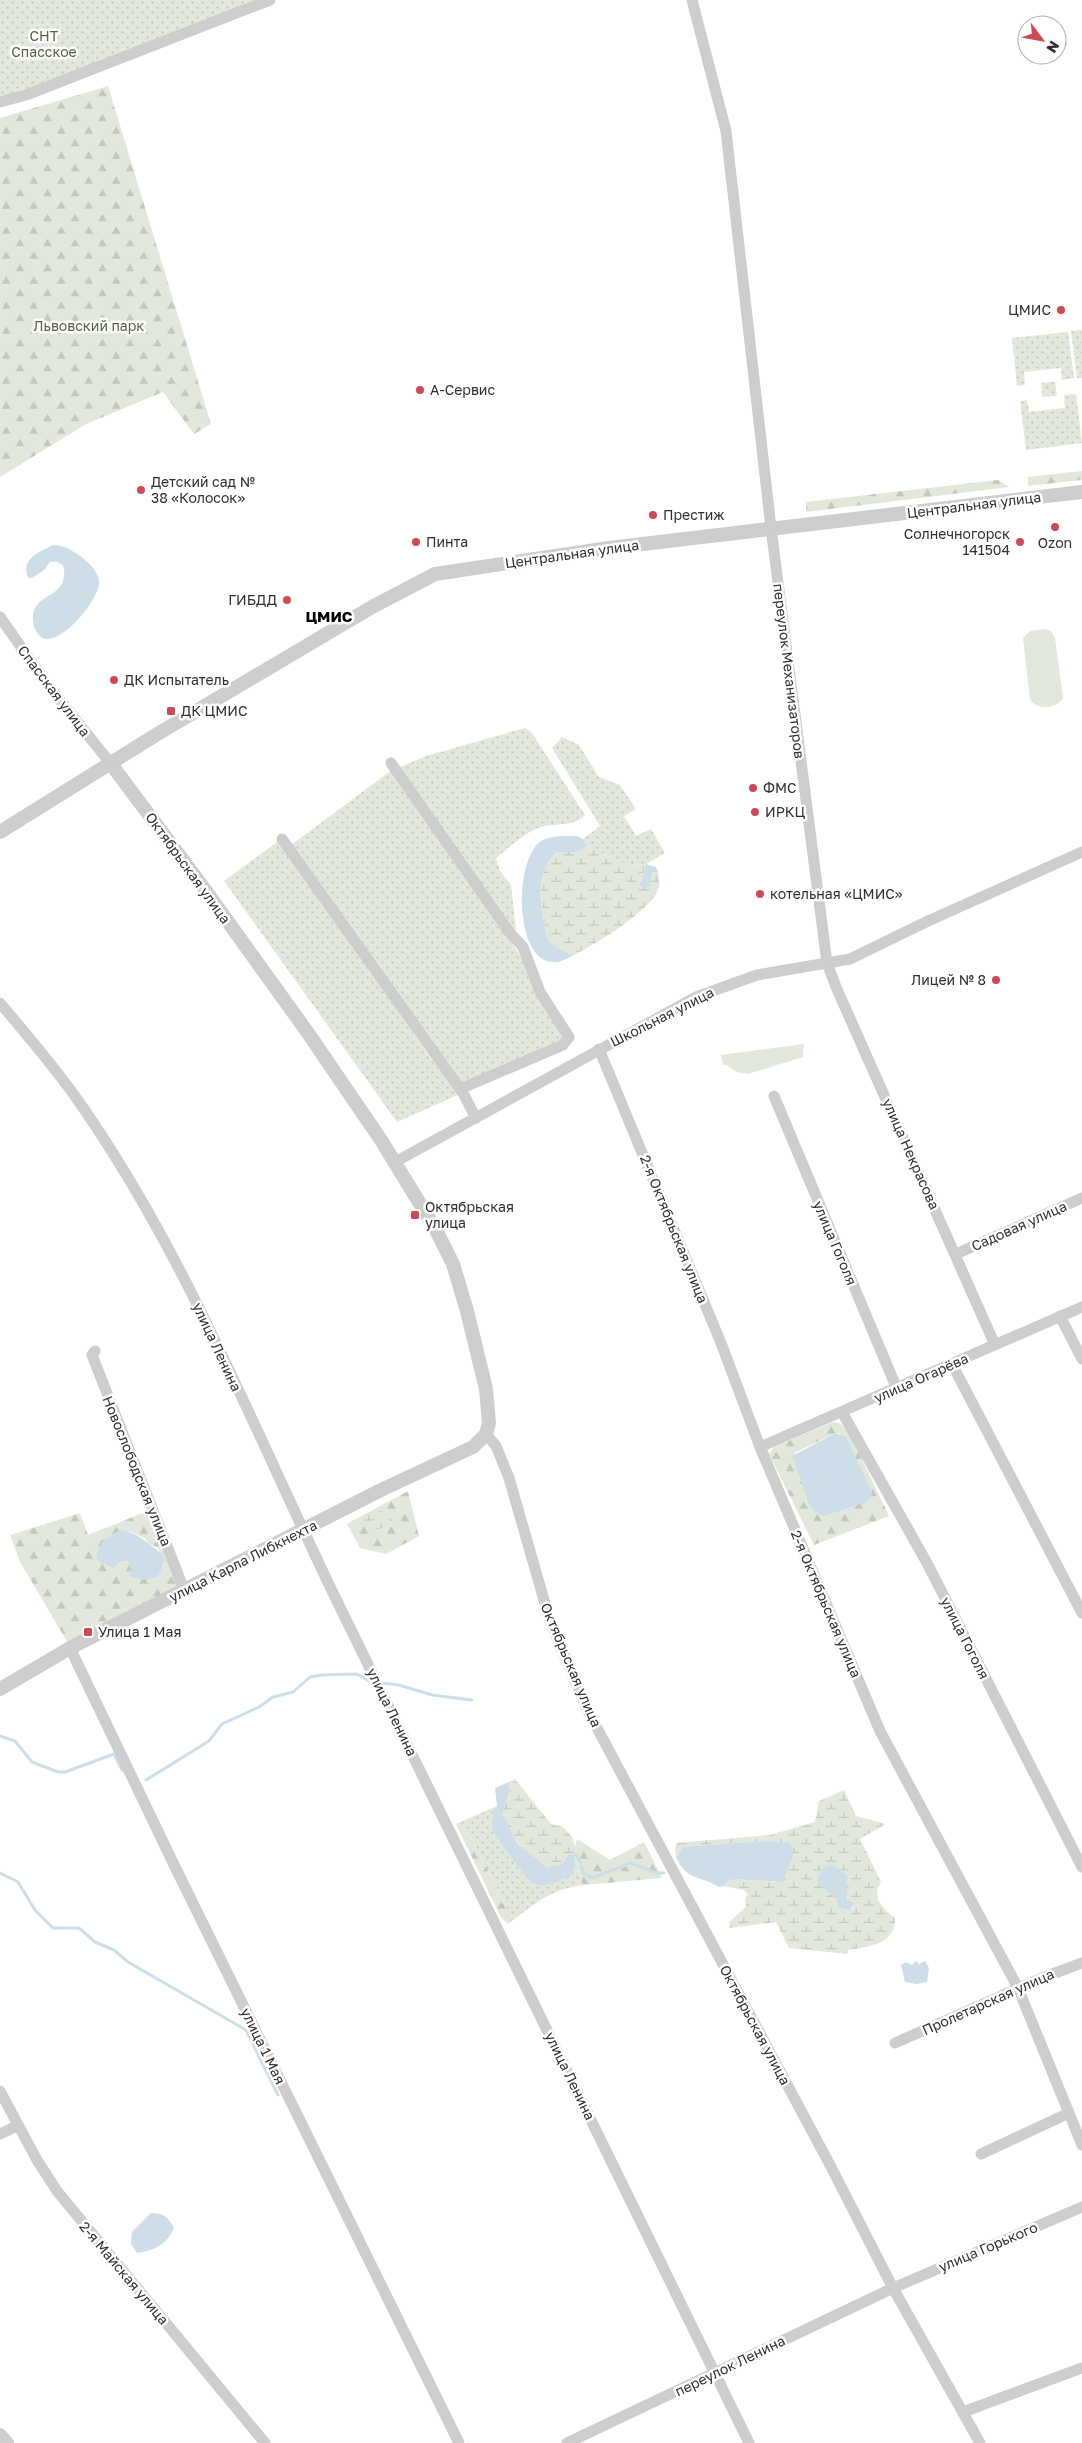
<svg xmlns="http://www.w3.org/2000/svg" width="1082" height="2443" font-family="'Golos Text',sans-serif">
	<defs>
		<pattern id="grass-dots" width="8" height="8" patternUnits="userSpaceOnUse" patternTransform="scale(1.25)"><rect width="8" height="8" fill="#e3e8dc"/><path d="M2 2h.1M6 6h.1" fill="none" stroke="#c3c7bd" stroke-width="1.8" stroke-linecap="round"/></pattern>
		<pattern id="forest-firs" width="22" height="20" patternUnits="userSpaceOnUse" patternTransform="scale(1.25)"><rect width="22" height="20" fill="#e3e8dc"/><path d="M5 1l3.5 6h-7zM16 11l3.5 6h-7z" fill="#c3c7bd"/></pattern>
		<pattern id="wetland-marsh" width="20" height="14" patternUnits="userSpaceOnUse" patternTransform="scale(1.25)"><rect width="20" height="14" fill="#e3e8dc"/><path d="M1 5h8M5 5V1M11 12h8M15 12V8" fill="none" stroke="#c3c7bd"/></pattern>
	</defs>
	<rect width="100%" height="100%" fill="#fff"/>
	<!-- grass -->
	<g fill="url(#grass-dots)">
		<path d="M0,0H261L0,105Z"/>
		<path d="M1082,330V378H1077L1071,331Z"/>
		<path d="M1068,332L1074,378L1062,380L1061,368L1024,372L1025,385L1017,386L1012,338Z"/>
		<path d="M1055,382L1057,396L1043,397L1041,383Z"/>
		<path d="M1076,394L1082,443L1026,450L1020,401L1027,400L1029,412L1065,408L1064,395Z"/>
		<path d="M525,728L532,733L585,815C575,827 555,823 541,827C525,832 510,847 496,858L500,871L511,885L516,929L513,932L400,767L426,756Z"/>
		<path d="M562,737L579,745L599,777L620,785L636,809L624,816L636,836L651,829L665,853L646,864L627,865L587,846L583,839L600,826L552,748Z"/>
		<path d="M392,770L520,955L537,995L565,1038L461,1086L291,845Z"/>
		<path d="M280,840L429,1056L460,1094L397,1122L224,881Z"/>
		<path d="M497,1806L493,1810C494,1817 491,1823 492,1829C494,1835 528,1883 534,1884C547,1888 559,1880 571,1876L576,1864L583,1885C550,1890 539,1901 513,1920L469,1833L456,1824Z"/>
	</g>
	<!-- forest -->
	<g fill="url(#forest-firs)" fill-rule="evenodd">
		<path d="M108,86L211,424L194,434L163,392L86,424L0,477V118Z"/>
		<path d="M1082,471V480L1028,486V477Z"/>
		<path d="M998,480L1009,487L806,512V502Z"/>
		<path d="M833,1422L840,1423L849,1432L889,1516L814,1545L769,1454L774,1447ZM836,1433H840L872,1492L869,1500L794,1453Z"/>
		<path d="M408,1491L419,1536L386,1554L360,1548L347,1524Z"/>
		<path d="M150,1510L179,1588L68,1643L20,1562L10,1535L80,1513L88,1535ZM128,1531L145,1538L149,1544L158,1548L164,1564L158,1577L131,1569L129,1561L120,1562Z"/>
		<path d="M456,1824L469,1833L513,1920L508,1924L501,1917Z"/>
		<path d="M577,1839L610,1860L644,1842L662,1878L583,1885L573,1855Z"/>
	</g>
	<!-- wetland -->
	<g fill="url(#wetland-marsh)" fill-rule="evenodd">
		<path d="M587,846L627,865L646,864L641,881L651,882L652,872H658C660,879 660,888 656,894C643,915 596,944 574,955C565,952 554,948 548,939C545,934 545,926 544,921C539,896 537,870 557,852H578Z"/>
		<path d="M380,1511L389,1514L392,1520L391,1525L375,1530L362,1525L363,1517Z"/>
		<path d="M515,1779L551,1824L563,1827L572,1837L576,1850L573,1855L569,1854L562,1864L546,1867C533,1858 498,1829 502,1812C505,1802 513,1791 509,1782Z"/>
		<path d="M844,1790L856,1816L886,1824L860,1839L881,1882C871,1898 882,1908 895,1918C895,1946 869,1946 848,1950V1954L789,1948L776,1922L729,1928L730,1921L746,1907L745,1899L748,1894L744,1890L724,1886L731,1879L775,1882L793,1855L789,1842L762,1841L683,1847L676,1857L675,1848L677,1843L770,1835L815,1822L819,1801ZM824,1867L841,1870C847,1878 846,1887 847,1896C847,1900 851,1903 853,1907L850,1910L839,1908L836,1899L817,1879Z"/>
	</g>
	<!-- park -->
	<g fill="#e3e8dc">
		<path d="M1044,629L1051,631L1055,638L1063,698C1056,709 1037,711 1030,699L1023,638L1030,631Z"/>
		<path d="M804,1044L803,1057L748,1074L736,1072L727,1065H723L721,1055Z"/>
	</g>
	<!-- water -->
	<g fill="#cedee8">
		<path d="M53,545C65,545 71,550 80,556C88,562 97,570 99,580C101,598 65,641 46,639C41,638 37,634 35,629C33,624 32,616 34,610C41,594 64,595 64,574C65,570 64,566 61,564C57,561 54,561 50,562L44,570L32,578H28C21,558 38,553 53,545Z"/>
		<path d="M577,836L583,839L587,846L578,852H557C537,870 539,896 544,921C545,926 545,934 548,939C554,948 565,952 574,955C568,958 560,963 553,962C514,962 513,855 543,840C553,835 566,836 577,836Z"/>
		<path d="M646,864L656,867L658,872H652L650,887L645,888L640,886Z"/>
		<path d="M836,1433L846,1437L872,1492L871,1497L866,1502L824,1516L814,1511L810,1506L792,1456Z"/>
		<path d="M121,1530C132,1532 141,1537 149,1544C164,1556 169,1555 158,1577L143,1580L129,1576L131,1569L128,1561L120,1562L113,1568L97,1560C96,1544 107,1536 121,1530Z"/>
		<path d="M509,1782L510,1790L502,1814L517,1843L546,1867L562,1864L569,1854L573,1855L576,1864L571,1876C559,1881 547,1888 534,1884C528,1883 494,1835 492,1829C491,1823 494,1817 493,1810L497,1806L495,1788Z"/>
		<path d="M762,1841L789,1842C791,1846 794,1850 793,1855C793,1858 783,1881 782,1882L731,1879L724,1886L719,1887C699,1875 687,1881 676,1857L683,1847Z"/>
		<path d="M833,1865L847,1875V1899L854,1903L850,1910L839,1908L836,1899L819,1884L817,1879L824,1867Z"/>
		<path d="M916,1961L919,1964L925,1961L929,1968L927,1982L917,1984L905,1982L901,1965L906,1962L912,1965Z"/>
		<path d="M151,2213C164,2213 168,2217 174,2228C167,2244 154,2251 137,2253L131,2244L132,2232Z"/>
	</g>
	<g fill="none" stroke-linecap="round" stroke-linejoin="round">
		<!-- stream -->
		<g stroke="#cedee8" stroke-width="3">
			<path d="M383,1683L399,1685L432,1695L472,1700"/>
			<path d="M0,1736L15,1741L32,1762L58,1772H65L114,1754L122,1770"/>
			<path d="M146,1780L209,1741L222,1724L259,1707L273,1697L293,1692L310,1677L322,1675L357,1674L371,1682"/>
			<path d="M573,1855H577L584,1873L592,1878L631,1863L656,1873H664"/>
			<path d="M0,1873L18,1882L35,1910L53,1928H79L95,1942L114,1950L128,1962L246,2030L278,2095"/>
		</g>
		<!-- minor -->
		<g stroke="#cdcdcd" stroke-width="11">
			<path d="M692,0L726,131L771,528L827,963L836,987L995,1345"/>
			<path d="M0,102L26,95L270,0"/>
			<path d="M0,617L47,684L111,764"/>
			<path d="M391,763L510,933L523,947L540,992L569,1037L563,1045L460,1089"/>
			<path d="M282,839L463,1093L476,1118"/>
			<path d="M0,1003C26,1034 53,1065 77,1099C185,1252 254,1430 336,1599C474,1880 611,2162 749,2443"/>
			<path d="M599,1049L721,1343L760,1447L880,1731L1018,1988L1082,2145"/>
			<path d="M774,1096L897,1389"/>
			<path d="M395,1162L696,997L757,975L850,959L928,921L1082,852"/>
			<path d="M956,1254L1082,1198"/>
			<path d="M1060,1316L1082,1359"/>
			<path d="M95,1351L92,1355L185,1592"/>
			<path d="M952,1364L1082,1613"/>
			<path d="M842,1412L927,1563L1082,1867"/>
			<path d="M486,1434L496,1446L509,1478L550,1621L589,1713L830,2165L893,2288L980,2443"/>
			<path d="M760,1447L1082,1307"/>
			<path d="M70,1648L177,1871L459,2443"/>
			<path d="M895,2043L1042,1978L1082,1963"/>
			<path d="M0,2091L37,2160L57,2191L265,2443"/>
			<path d="M0,2134L17,2126"/>
			<path d="M981,2154L1069,2113"/>
			<path d="M963,2412L1082,2368"/>
			<path d="M567,2443L893,2288L1082,2207"/>
		</g>
		<!-- tertiary -->
		<g stroke="#cdcdcd" stroke-width="14">
			<path d="M0,832L159,733L372,607L435,574L609,548L1082,492"/>
			<path d="M0,1689L70,1648L381,1490L473,1447L486,1434L489,1423L486,1389L467,1311L453,1264L436,1230L381,1140L308,1033L203,887L111,764"/>
			<path d="M0,2435L7,2443"/>
		</g>
	</g>
	<!-- markers -->
	<g fill="#cf4955" stroke="#fff" stroke-width="2">
		<circle cx="1061" cy="310" r="5"/>
		<circle cx="420" cy="390" r="5"/>
		<circle cx="141" cy="490" r="5"/>
		<circle cx="653" cy="515" r="5"/>
		<circle cx="1055" cy="527" r="5"/>
		<circle cx="416" cy="542" r="5"/>
		<circle cx="1020" cy="542" r="5"/>
		<circle cx="287" cy="600" r="5"/>
		<circle cx="114" cy="680" r="5"/>
		<rect x="166" y="706" width="10" height="10" rx="2.5"/>
		<circle cx="753" cy="788" r="5"/>
		<circle cx="755" cy="812" r="5"/>
		<circle cx="760" cy="894" r="5"/>
		<circle cx="996" cy="980" r="5"/>
		<rect x="410" y="1210" width="10" height="10" rx="2.5"/>
		<rect x="83" y="1627" width="10" height="10" rx="2.5"/>
	</g>
	<g text-anchor="middle" stroke-width="5" stroke-linejoin="round" paint-order="stroke">
		<!-- park labels -->
		<g font-size="14" fill="#536642" stroke="#fff">
			<text x="44" y="41">СНТ<tspan x="44" dy="16">Спасское</tspan></text>
			<text x="89" y="331">Львовский парк</text>
		</g>
		<!-- poi labels -->
		<g font-size="14" fill="#303030" stroke="#fff" text-anchor="start">
			<text x="1051" y="315" text-anchor="end">ЦМИС</text>
			<text x="430" y="395">A-Сервис</text>
			<text x="151" y="487">Детский сад №<tspan x="151" dy="16">38 «Колосок»</tspan></text>
			<text x="663" y="520">Престиж</text>
			<text x="1010" y="539" text-anchor="end">Солнечногорск<tspan x="1010" dy="16">141504</tspan></text>
			<text x="426" y="547">Пинта</text>
			<text x="1055" y="548" text-anchor="middle">Ozon</text>
			<text x="277" y="605" text-anchor="end">ГИБДД</text>
			<text x="124" y="685">ДК Испытатель</text>
			<text x="181" y="716">ДК ЦМИС</text>
			<text x="763" y="793">ФМС</text>
			<text x="765" y="817">ИРКЦ</text>
			<text x="770" y="899">котельная «ЦМИС»</text>
			<text x="986" y="985" text-anchor="end">Лицей № 8</text>
			<text x="425" y="1212">Октябрьская<tspan x="425" dy="16">улица</tspan></text>
			<text x="98" y="1637">Улица 1 Мая</text>
		</g>
		<!-- street labels -->
		<g font-size="14" fill="#303030" stroke="#fff">
			<text transform="translate(974 505) rotate(-7)" y="5">Центральная улица</text>
			<text transform="translate(572 554) rotate(-8)" y="5">Центральная улица</text>
			<text transform="translate(789 671) rotate(83)" y="5">переулок Механизаторов</text>
			<text transform="translate(54 691) rotate(53)" y="5">Спасская улица</text>
			<text transform="translate(188 868) rotate(54)" y="5">Октябрьская улица</text>
			<text transform="translate(662 1017) rotate(-27)" y="5">Школьная улица</text>
			<text transform="translate(911 1154) rotate(66)" y="5">улица Некрасова</text>
			<text transform="translate(1019 1226) rotate(-24)" y="5">Садовая улица</text>
			<text transform="translate(674 1229) rotate(68)" y="5">2-я Октябрьская улица</text>
			<text transform="translate(835 1243) rotate(67)" y="5">улица Гоголя</text>
			<text transform="translate(217 1347) rotate(65)" y="5">улица Ленина</text>
			<text transform="translate(921 1378) rotate(-24)" y="5">улица Огарёва</text>
			<text transform="translate(137 1471) rotate(68)" y="5">Новослободская улица</text>
			<text transform="translate(243 1561) rotate(-27)" y="5">улица Карла Либкнехта</text>
			<text transform="translate(826 1604) rotate(67)" y="5">2-я Октябрьская улица</text>
			<text transform="translate(965 1638) rotate(63)" y="5">улица Гоголя</text>
			<text transform="translate(571 1665) rotate(67)" y="5">Октябрьская улица</text>
			<text transform="translate(392 1712) rotate(64)" y="5">улица Ленина</text>
			<text transform="translate(988 2002) rotate(-24)" y="5">Пролетарская улица</text>
			<text transform="translate(755 2025) rotate(62)" y="5">Октябрьская улица</text>
			<text transform="translate(263 2046) rotate(64)" y="5">улица 1 Мая</text>
			<text transform="translate(570 2076) rotate(64)" y="5">улица Ленина</text>
			<text transform="translate(988 2247) rotate(-23)" y="5">улица Горького</text>
			<text transform="translate(124 2273) rotate(50)" y="5">2-я Майская улица</text>
			<text transform="translate(730 2366) rotate(-26)" y="5">переулок Ленина</text>
		</g>
		<!-- neighbourhood labels -->
		<g font-size="15" font-weight="bold" fill="#000" stroke="#fff">
			<text x="329" y="622">ЦМИС</text>
		</g>
	</g>
	<!-- north arrow -->
	<g transform="translate(1042 40) rotate(122)"><circle r="24" fill="#ffffff" stroke="#acacac"/>
	<path d="M0-4L9 19L0 12L-9 19Z" fill="#cf4955"/>
	<text y="-8" font-size="14" font-weight="bold" text-anchor="middle" fill="#303030">N</text>
	</g>
</svg>
